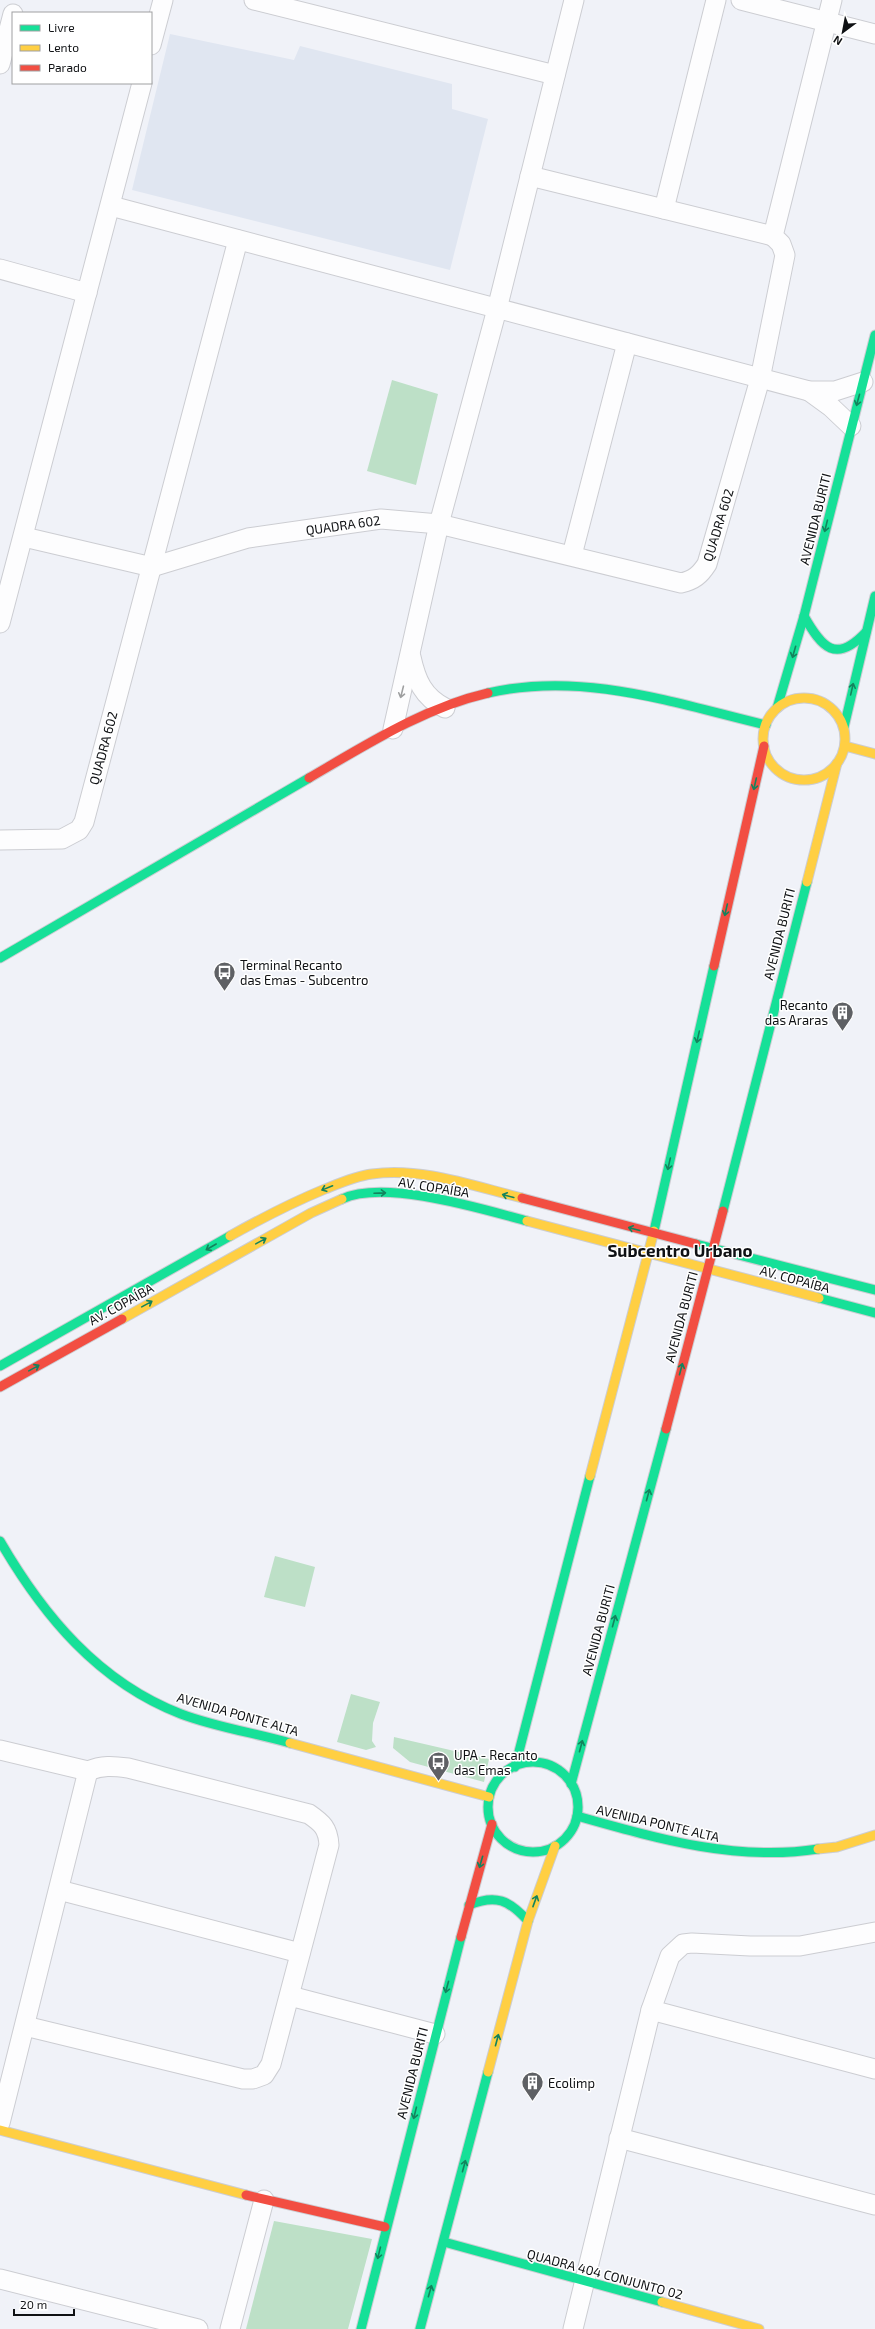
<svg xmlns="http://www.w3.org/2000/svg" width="875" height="2329" font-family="'Exo 2',sans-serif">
	<rect width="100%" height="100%" fill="#f0f2f8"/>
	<!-- built -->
	<path fill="#e0e6f1" d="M170,34L294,60L300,46L452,84V109L488,119L450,270L132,190Z"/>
	<!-- green -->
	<g fill="#bde0c7">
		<path d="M392,380L438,394L416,485L367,471Z"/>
		<path d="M275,1556L315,1567L305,1607L264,1597Z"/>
		<path d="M351,1694L380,1702L373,1723L372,1741L376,1747L366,1750L337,1742Z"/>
		<path d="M394,1737L489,1759L484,1782L410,1762L393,1748Z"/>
		<path d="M274,2221L372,2239L348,2329H246Z"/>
	</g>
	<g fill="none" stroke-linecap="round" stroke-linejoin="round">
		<defs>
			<g id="street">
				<path d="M254,0L555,75"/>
				<path d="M741,0L875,34"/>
				<path d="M151,45L163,0"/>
				<path d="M0,64L13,14"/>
				<path d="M530,176L773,236"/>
				<path d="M111,206L809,391H835L863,382"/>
				<path d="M664,209L716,0"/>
				<path d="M0,269L87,293"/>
				<path d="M809,391L831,407L851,426"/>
				<path d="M24,537L152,567"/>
				<path d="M572,555L627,343"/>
				<path d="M152,567L248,538L381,519L439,524L681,583C694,580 700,575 707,564L760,379L785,255L781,244L773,236L832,0"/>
				<path d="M0,623L142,83"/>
				<path d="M411,657C416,680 423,697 445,708"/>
				<path d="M393,729L439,524L497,309L574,0"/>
				<path d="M0,840L62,839L79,830L84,822L238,240"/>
				<path d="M0,1750L88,1771C102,1765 113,1766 128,1768L309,1814C322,1823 328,1828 329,1845L271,2064L264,2075L253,2079H243L25,2026"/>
				<path d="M59,1890L300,1953"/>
				<path d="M290,1996L435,2034"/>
				<path d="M651,2010L875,2069"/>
				<path d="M0,2123L88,1771"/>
				<path d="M619,2138L875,2205"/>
				<path d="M0,2279L198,2329"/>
				<path d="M230,2329L264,2200"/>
				<path d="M573,2329L651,2010L670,1956L683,1944L692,1943L750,1946H800L875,1932"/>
			</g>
			<g id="fast">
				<path d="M804,616C822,648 836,664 866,632"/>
				<path d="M488,693C583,671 674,703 766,725"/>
				<path d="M777,708L804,616L875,335"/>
				<path d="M844,727L875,596"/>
				<path d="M0,958L309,778"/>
				<path d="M342,1199C385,1179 482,1209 527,1221"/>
				<path d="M723,1211L807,882"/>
				<path d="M654,1231L714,966"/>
				<path d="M696,1244L875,1290"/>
				<path d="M819,1298L875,1313"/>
				<path d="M0,1366L230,1236"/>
				<path d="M0,1541C43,1615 98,1682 181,1714C215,1727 255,1733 290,1743"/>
				<circle cx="533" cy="1807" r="45"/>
				<path d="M515,1767L590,1476"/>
				<path d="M571,1784L666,1429"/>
				<path d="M577,1816C655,1838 736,1862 818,1849"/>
				<path d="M469,1905C496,1894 509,1900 528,1921"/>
				<path d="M444,2242L662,2302"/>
				<path d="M361,2329L461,1937"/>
				<path d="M420,2329L488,2072"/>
			</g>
			<g id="slow">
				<circle cx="804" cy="739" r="41"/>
				<path d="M845,746L875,754"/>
				<path d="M807,882L837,763"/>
				<path d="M527,1221L819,1298"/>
				<path d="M230,1236C262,1218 291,1203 325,1189C340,1183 356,1176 372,1174C422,1167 473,1186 522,1198"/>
				<path d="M122,1319L311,1213L342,1199"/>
				<path d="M590,1476L654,1231"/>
				<path d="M290,1743L489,1797"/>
				<path d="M818,1849L837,1847L875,1835"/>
				<path d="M488,2072L528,1921L555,1846"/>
				<path d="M0,2130L246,2195"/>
				<path d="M662,2302L759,2329"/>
			</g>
			<g id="jam">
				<path d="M309,778C366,745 423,708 488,693"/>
				<path d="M714,966L764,746"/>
				<path d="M522,1198L696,1244"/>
				<path d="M0,1387L122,1319"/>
				<path d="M666,1429L723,1211"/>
				<path d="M461,1937L492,1824"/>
				<path d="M246,2195L385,2227"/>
			</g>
		</defs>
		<!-- street casing -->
		<use href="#street" stroke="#cccdd2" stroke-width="21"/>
		<!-- fast casing -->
		<use href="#fast" stroke="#cccdd2" stroke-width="11"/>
		<!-- slow casing -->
		<use href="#slow" stroke="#cccdd2" stroke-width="11"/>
		<!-- jam casing -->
		<use href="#jam" stroke="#cccdd2" stroke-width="11"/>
		<!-- street -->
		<use href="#street" stroke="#fdfdfe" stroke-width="19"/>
		<!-- fast -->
		<use href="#fast" stroke="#16e098" stroke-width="9"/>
		<!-- slow -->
		<use href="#slow" stroke="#ffcf43" stroke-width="9"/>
		<!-- jam -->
		<use href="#jam" stroke="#f24e42" stroke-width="9"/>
	</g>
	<!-- one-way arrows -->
	<defs><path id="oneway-shaft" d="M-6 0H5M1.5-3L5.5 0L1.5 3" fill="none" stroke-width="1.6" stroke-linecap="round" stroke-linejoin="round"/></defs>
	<g stroke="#13835d">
		<use href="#oneway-shaft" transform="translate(858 400) rotate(105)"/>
		<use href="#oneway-shaft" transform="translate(826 526) rotate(104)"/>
		<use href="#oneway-shaft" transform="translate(794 652) rotate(106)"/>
		<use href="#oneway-shaft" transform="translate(852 689) rotate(-77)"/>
		<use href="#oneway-shaft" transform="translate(755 784) rotate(103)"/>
		<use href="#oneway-shaft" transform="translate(726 910) rotate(103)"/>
		<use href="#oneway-shaft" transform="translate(698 1037) rotate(103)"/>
		<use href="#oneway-shaft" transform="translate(669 1164) rotate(103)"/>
		<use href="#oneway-shaft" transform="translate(327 1188) rotate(158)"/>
		<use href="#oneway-shaft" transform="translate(380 1193) rotate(-2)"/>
		<use href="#oneway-shaft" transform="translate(508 1196) rotate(-165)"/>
		<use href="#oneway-shaft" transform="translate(634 1229) rotate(-165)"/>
		<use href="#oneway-shaft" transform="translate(261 1241) rotate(-29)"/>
		<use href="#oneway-shaft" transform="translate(211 1247) rotate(150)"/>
		<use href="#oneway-shaft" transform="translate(147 1304) rotate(-29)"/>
		<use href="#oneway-shaft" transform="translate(34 1368) rotate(-29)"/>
		<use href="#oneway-shaft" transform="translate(681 1369) rotate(-75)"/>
		<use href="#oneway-shaft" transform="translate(648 1495) rotate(-75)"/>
		<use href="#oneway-shaft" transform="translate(614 1621) rotate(-75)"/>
		<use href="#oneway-shaft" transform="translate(581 1746) rotate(-75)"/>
		<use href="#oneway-shaft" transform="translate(481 1862) rotate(106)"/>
		<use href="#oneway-shaft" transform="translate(535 1901) rotate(-70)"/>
		<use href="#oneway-shaft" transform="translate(447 1987) rotate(105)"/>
		<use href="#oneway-shaft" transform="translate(497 2040) rotate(-75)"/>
		<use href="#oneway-shaft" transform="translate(415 2113) rotate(104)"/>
		<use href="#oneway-shaft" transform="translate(464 2166) rotate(-75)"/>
		<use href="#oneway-shaft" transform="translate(379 2253) rotate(104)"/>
		<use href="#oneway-shaft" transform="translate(430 2291) rotate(-74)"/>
	</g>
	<use stroke="#9e9fa0" href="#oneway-shaft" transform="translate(402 692) rotate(104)"/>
	<!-- icons -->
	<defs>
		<symbol id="bus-pin" viewBox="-11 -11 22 30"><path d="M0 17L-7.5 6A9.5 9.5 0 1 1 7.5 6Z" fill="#5e6064" stroke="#fff"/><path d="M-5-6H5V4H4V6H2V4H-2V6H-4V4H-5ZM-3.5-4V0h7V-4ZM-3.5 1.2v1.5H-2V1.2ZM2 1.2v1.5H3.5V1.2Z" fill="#fff"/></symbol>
		<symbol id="building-pin" viewBox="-11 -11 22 30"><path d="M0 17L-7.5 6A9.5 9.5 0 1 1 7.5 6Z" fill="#5e6064" stroke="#fff"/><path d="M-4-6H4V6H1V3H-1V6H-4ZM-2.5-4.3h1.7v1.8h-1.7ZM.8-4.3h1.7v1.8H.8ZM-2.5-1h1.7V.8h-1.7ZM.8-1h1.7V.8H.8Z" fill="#fff"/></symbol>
	</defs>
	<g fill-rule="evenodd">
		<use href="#bus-pin" x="212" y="960" width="25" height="34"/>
		<use href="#building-pin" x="830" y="1000" width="25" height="34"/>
		<use href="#bus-pin" x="426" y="1750" width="25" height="34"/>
		<use href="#building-pin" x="520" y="2070" width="25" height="34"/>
	</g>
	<g text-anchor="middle" stroke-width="3" stroke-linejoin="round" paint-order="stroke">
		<!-- street labels -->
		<g font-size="13" fill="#0f1114" stroke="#fff">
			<text transform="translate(815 519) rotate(-76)" y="5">AVENIDA BURITI</text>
			<text transform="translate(343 525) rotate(-8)" y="5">QUADRA 602</text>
			<text transform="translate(718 525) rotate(-73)" y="5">QUADRA 602</text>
			<text transform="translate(103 748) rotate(-75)" y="5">QUADRA 602</text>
			<text transform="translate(779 934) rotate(-76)" y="5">AVENIDA BURITI</text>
			<text transform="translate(434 1187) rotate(9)" y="5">AV. COPAÍBA</text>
			<text transform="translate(795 1279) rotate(15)" y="5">AV. COPAÍBA</text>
			<text transform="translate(121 1304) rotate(-29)" y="5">AV. COPAÍBA</text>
			<text transform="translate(681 1317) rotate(-75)" y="5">AVENIDA BURITI</text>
			<text transform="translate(598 1630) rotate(-75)" y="5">AVENIDA BURITI</text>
			<text transform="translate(238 1714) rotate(16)" y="5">AVENIDA PONTE ALTA</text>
			<text transform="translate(658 1823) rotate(13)" y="5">AVENIDA PONTE ALTA</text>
			<text transform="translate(412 2073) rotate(-76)" y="5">AVENIDA BURITI</text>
			<text transform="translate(605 2274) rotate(15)" y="5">QUADRA 404 CONJUNTO 02</text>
		</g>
		<!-- poi labels -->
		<g font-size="13" fill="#0f1114" stroke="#fff" text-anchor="start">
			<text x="240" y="970">Terminal Recanto<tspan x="240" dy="15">das Emas - Subcentro</tspan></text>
			<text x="828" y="1010" text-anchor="end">Recanto<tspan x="828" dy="15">das Araras</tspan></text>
			<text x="454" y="1760">UPA - Recanto<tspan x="454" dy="15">das Emas</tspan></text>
			<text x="548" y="2088">Ecolimp</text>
		</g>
		<!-- district labels -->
		<g font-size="17" font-weight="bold" fill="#0f1114" stroke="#fff">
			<text x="680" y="1257">Subcentro Urbano</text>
		</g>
	</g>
	<!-- legend -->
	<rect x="12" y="12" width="140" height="72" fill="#ffffff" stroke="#9fa0a1"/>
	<rect x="20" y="25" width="20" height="6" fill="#16e098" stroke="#9fa0a1"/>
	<text x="48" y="32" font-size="12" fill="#0f1114">Livre</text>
	<rect x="20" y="45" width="20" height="6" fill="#ffcf43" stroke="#9fa0a1"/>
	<text x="48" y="52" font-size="12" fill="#0f1114">Lento</text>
	<rect x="20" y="65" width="20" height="6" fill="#f24e42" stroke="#9fa0a1"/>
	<text x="48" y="72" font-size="12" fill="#0f1114">Parado</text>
	<!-- north arrow -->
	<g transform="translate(843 32) rotate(212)" stroke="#ffffff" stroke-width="3" paint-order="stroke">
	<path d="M0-3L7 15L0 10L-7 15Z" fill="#0f1114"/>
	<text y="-6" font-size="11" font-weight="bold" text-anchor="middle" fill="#0f1114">N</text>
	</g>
	<!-- scale -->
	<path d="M14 2309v6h60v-6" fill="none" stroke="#0f1114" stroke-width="2"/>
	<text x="20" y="2309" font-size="12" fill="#0f1114" stroke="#ffffff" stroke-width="3" paint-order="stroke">20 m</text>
</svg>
